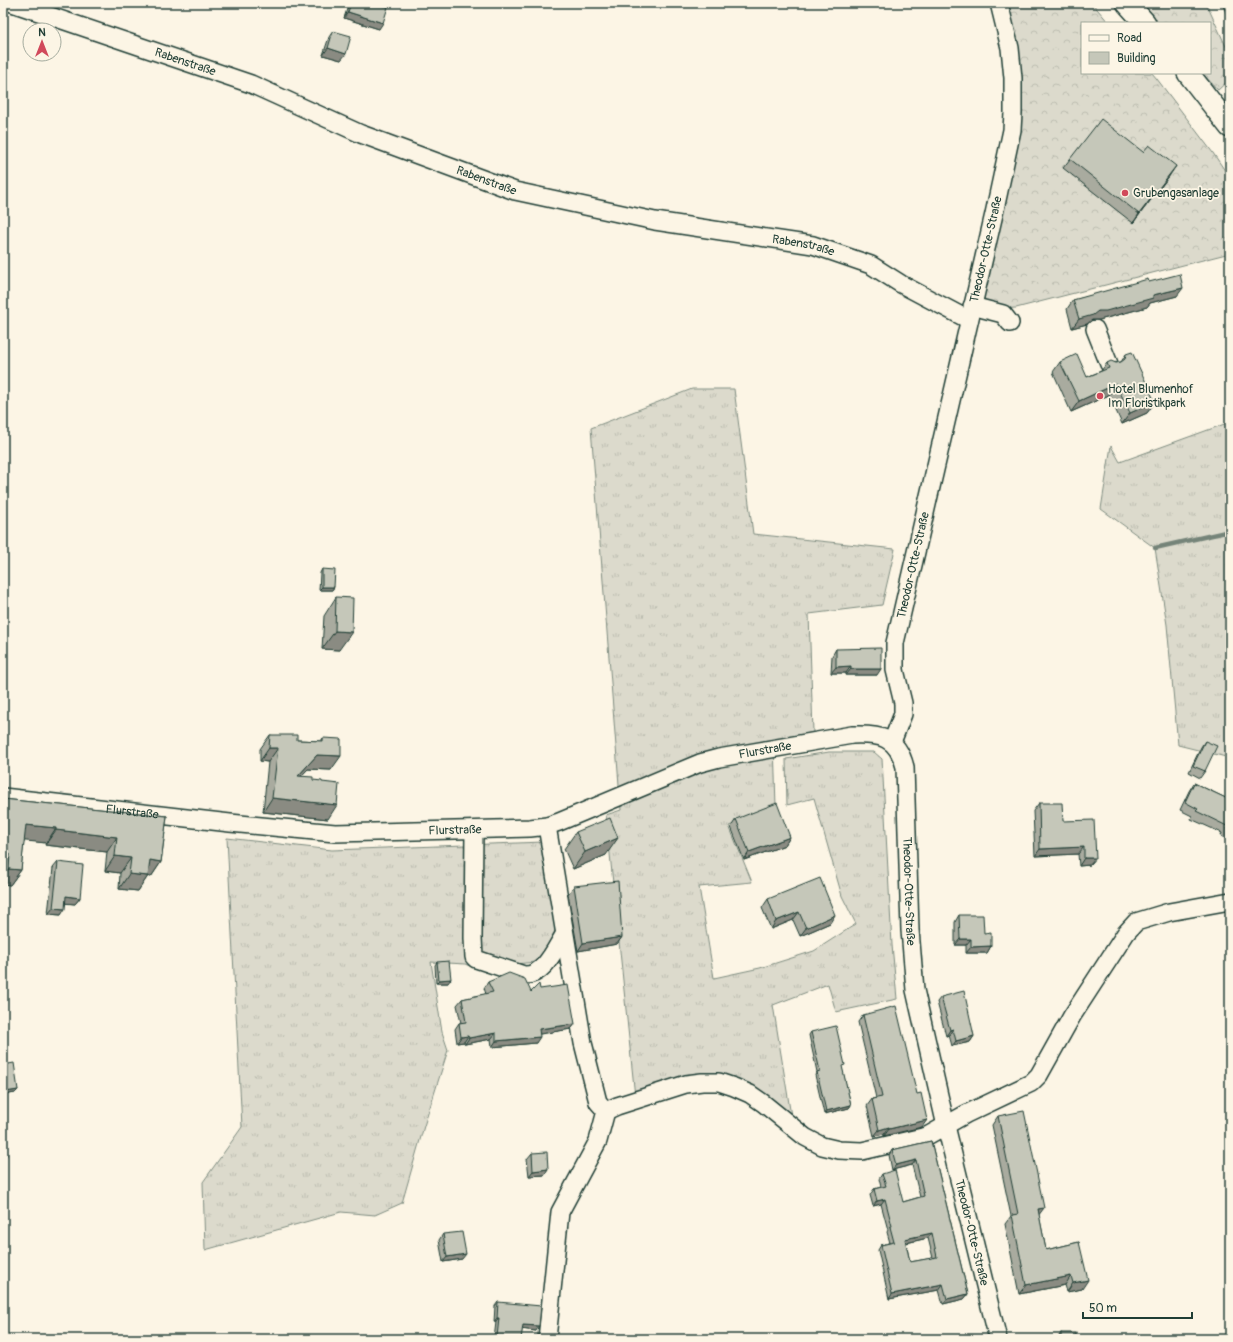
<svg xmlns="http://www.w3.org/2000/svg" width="1233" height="1342" font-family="Pangolin,sans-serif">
	<defs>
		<pattern id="grass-tufts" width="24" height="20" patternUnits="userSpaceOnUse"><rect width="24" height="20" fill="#dcdacc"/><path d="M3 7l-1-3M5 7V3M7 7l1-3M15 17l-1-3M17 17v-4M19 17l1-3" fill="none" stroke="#bcbcb0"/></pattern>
		<pattern id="forest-crowns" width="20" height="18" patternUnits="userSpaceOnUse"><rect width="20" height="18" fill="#dcdacc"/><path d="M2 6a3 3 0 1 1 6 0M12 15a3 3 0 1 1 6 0" fill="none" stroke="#bcbcb0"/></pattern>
	</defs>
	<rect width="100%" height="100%" fill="#fcf5e5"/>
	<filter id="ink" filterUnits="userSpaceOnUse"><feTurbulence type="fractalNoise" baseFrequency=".025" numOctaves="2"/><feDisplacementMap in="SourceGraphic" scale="8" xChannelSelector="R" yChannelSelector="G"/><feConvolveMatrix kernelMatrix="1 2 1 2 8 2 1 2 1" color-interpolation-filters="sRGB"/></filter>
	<g filter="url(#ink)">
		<!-- grass -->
		<g fill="url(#grass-tufts)" stroke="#7e8c80">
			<path d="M692,389H734L753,534L895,549L882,605L809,614L813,732L774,742L776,807L729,826L752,882L699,887L714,978L760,968L814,951L856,924L842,896L814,798L787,805L786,759L829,752H874L882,759L892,945L897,999L836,1012L828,984L773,1005L792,1122L738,1083L635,1097L606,815L621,810L591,428Z"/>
			<path d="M1230,422V758L1178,745L1167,625L1155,548L1101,509L1111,446L1120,462Z"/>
			<path d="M227,838L332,850L544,842L562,966L556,960L474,968L465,964L431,962L442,1032L448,1050L424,1126L402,1203L375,1215L341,1212L205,1250L203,1182L242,1127Z"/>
		</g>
		<!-- forest -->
		<g fill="url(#forest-crowns)" stroke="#7e8c80">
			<path d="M1003,3H1092L1109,23H1082V73H1152L1157,79L1213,153L1230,178V253L1016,308L997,309L986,303L981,293L1010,163Z"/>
			<path d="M1140,3H1206L1230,55V79L1218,90L1202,73H1210V23H1158Z"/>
		</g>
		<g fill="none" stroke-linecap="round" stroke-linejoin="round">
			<!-- stream -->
			<path stroke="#758479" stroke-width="4.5" d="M1155,548L1230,531"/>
			<defs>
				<g id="minor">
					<path id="s1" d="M12,3L251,84L361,134L515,191L655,221L813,245L871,265L901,284L969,320"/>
					<path d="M972,306L1003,314L1010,323"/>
					<path d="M1095,329L1109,364"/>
					<path id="s2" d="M892,742L903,714V703L895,670V643L994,214L1012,130L1013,113V78L1010,48L999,3"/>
					<path id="s3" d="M3,797L230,823L335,833L530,828L547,826L559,822L700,763L719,758L852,735C880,734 897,736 905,767L910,930L915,990L946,1126L998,1339"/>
					<path d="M474,830L473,938L474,957L476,959L524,975C544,976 555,949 564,935"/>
					<path d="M606,1111L617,1106L686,1084L702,1082H719L734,1087L750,1094L763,1103L805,1137L822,1146L839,1150L862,1151L927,1136L966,1114L1031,1083L1039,1075L1072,1016L1126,933L1136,922L1169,912L1230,901"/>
					<path d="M547,1339L560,1212L598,1141L606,1111L598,1102L583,1043L547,826"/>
				</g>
				<g id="major">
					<path d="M1127,3L1145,23"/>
					<path d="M1188,73L1230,127"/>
				</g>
			</defs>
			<!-- minor casing -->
			<use href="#minor" stroke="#1f3d34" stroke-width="20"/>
			<!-- major casing -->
			<use href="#major" stroke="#1f3d34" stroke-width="24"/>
			<!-- minor -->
			<use href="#minor" stroke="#fcf5e5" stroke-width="17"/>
			<!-- major -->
			<use href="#major" stroke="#fcf5e5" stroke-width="21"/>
			<!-- tram -->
			<path stroke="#1f3d34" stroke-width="1" d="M1222,3L1230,22"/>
		</g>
		<!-- wall -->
		<g fill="#a9ab9f" stroke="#1f3d34" fill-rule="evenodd">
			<path d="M349,3H374L379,29L344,18Z"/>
			<path d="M333,31L341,60L323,55L329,37Z"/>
			<path d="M1070,159L1170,175L1133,223L1063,168Z"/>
			<path d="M1149,282L1177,296L1150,303L1147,307L1099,320H1092L1087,324L1072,328L1067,309L1073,300Z"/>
			<path d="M1126,354L1155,402L1147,413L1122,424L1109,395L1071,412L1053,372L1060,362L1087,377L1101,371L1107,363L1121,362Z"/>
			<path d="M322,569L334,587L332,590H319L320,573Z"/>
			<path d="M336,597L339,650L322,649L324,616Z"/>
			<path d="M836,649L877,675H846V673H831L832,656Z"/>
			<path d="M270,735L297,740L321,741L323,738L331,770L308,769L301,776L313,780L328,819L263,812L268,762L260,761V749Z"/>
			<path d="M1205,741V771L1200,778L1189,772L1201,747Z"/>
			<path d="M1194,783L1230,800V841L1221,836L1222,833L1191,819L1192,816L1180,810L1189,791Z"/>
			<path d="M3,799L167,816L161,862L151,877L148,876L138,891L119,889L120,873L105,871L107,852L45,845L46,843L24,840L21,870L10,885L3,884Z"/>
			<path d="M1039,803L1063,821L1096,858L1090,865L1079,866L1078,854L1035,856L1033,811Z"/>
			<path d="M736,819L790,837L785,845L744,860L731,827Z"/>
			<path d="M576,832L606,855L573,869L564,849Z"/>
			<path d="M58,862L80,898L75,904L66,903L61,915L48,914L53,868Z"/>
			<path d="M574,886L622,937L617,944L578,951L568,894Z"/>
			<path d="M768,899L830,923L800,936L793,920L771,929L762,908Z"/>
			<path d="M959,915L991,946L987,953H966V945H955V922Z"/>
			<path d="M437,962L448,983H436L435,965Z"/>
			<path d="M488,982L531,992L540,989L575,1024L571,1029L539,1034L536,1043L492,1047L491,1039L465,1044L464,1042L457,1043L455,1029L459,1023H461L457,1005L462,999L486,994L484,988Z"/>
			<path d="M941,997L974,1036L970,1042L952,1046L949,1035L946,1036L937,1002Z"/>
			<path d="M863,1015L922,1127L884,1136V1134L874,1136L867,1106L872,1099L876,1098L858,1022Z"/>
			<path d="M811,1032L842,1068L851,1105L849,1108L824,1114L815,1075L817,1072L809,1035Z"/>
			<path d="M3,1065L18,1090L15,1093L3,1095Z"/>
			<path d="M998,1116L1039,1215L1046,1250L1079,1242L1082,1289L1067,1292L1065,1285L1019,1294L1005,1224L1011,1216L992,1125Z"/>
			<path d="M931,1141L968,1294L964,1299L943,1304L939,1290L889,1299L878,1250L881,1245L890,1243L887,1232L888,1230L881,1204L873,1206L870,1195L874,1189L881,1187L879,1179L882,1174L903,1202L920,1197L912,1165L892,1170L889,1155L892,1150ZM928,1238L933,1258L910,1262L906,1243Z"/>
			<path d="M532,1153L544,1175L529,1176L527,1159Z"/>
			<path d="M443,1234L462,1259L443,1262L439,1240Z"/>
			<path d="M498,1302L536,1331L522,1329L521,1339H494L496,1322H494L495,1306Z"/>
			<path d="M1061,1333L1076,1339H1057Z"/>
		</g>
		<!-- shaded-wall -->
		<g fill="#8a8b82" stroke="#1f3d34">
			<path d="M348,12L383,23L379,29L344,18Z"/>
			<path d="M328,48L346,54L341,60L323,55Z"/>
			<path d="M1176,166L1170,175L1133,223L1139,214Z"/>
			<path d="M1183,288L1177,296L1150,303L1147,307L1099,320H1092L1087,324L1072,328L1079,319L1098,311L1153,295Z"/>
			<path d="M1116,384L1109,395L1071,412L1079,401Z"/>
			<path d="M1155,402L1147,413L1122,424L1130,413Z"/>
			<path d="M322,587H334L332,590H319Z"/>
			<path d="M335,631L352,632L339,650L322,649Z"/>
			<path d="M851,666L846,673H831L836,667Z"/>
			<path d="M851,669H881L877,675H846Z"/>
			<path d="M269,748H278L268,762L260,761Z"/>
			<path d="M317,755L341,756L331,770L308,769L288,790L298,776Z"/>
			<path d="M272,798L337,805L328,819L263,812Z"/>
			<path d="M26,825L56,828L46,843L16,840Z"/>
			<path d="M56,830L117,837L107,852L45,845Z"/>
			<path d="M790,837L785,845L744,860L749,852Z"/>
			<path d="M618,838L606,855L573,869L585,852Z"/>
			<path d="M1084,847L1078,854L1035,856L1040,849Z"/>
			<path d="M3,854H10L3,865Z"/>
			<path d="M115,856L131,858L120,873L105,871Z"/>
			<path d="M1084,858H1096L1090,865L1079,866Z"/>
			<path d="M150,860L161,862L151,877L140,875Z"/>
			<path d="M9,869L21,870L10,885L3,884V877Z"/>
			<path d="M129,874L148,876L138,891L119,889Z"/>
			<path d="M66,896L80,898L75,904L62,903Z"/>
			<path d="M53,908L65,909L61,915L48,914Z"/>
			<path d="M799,912L793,920L771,929L776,921Z"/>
			<path d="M835,915L830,923L800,936L806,928Z"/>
			<path d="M622,937L617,944L578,951L583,943Z"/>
			<path d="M960,939H971L966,945H955Z"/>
			<path d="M991,946L987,953H966L971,947Z"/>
			<path d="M451,979L448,983H436L439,980Z"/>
			<path d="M575,1024L571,1029L534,1035L539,1029Z"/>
			<path d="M953,1029L949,1035L946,1036L950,1030Z"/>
			<path d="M496,1033L491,1039L465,1044L469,1038Z"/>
			<path d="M468,1036L464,1042L457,1043L461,1037Z"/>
			<path d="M974,1036L970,1042L952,1046L956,1041Z"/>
			<path d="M540,1037L536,1043L492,1047L496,1041Z"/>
			<path d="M18,1090L15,1093L3,1095L5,1092Z"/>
			<path d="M851,1105L849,1108L824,1114L826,1111Z"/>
			<path d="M927,1120L922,1127L884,1136L889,1129Z"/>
			<path d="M889,1127L884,1134L874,1136L879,1130Z"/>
			<path d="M7,1155L3,1161V1156Z"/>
			<path d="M916,1160L912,1165L892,1170L896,1165Z"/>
			<path d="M548,1169L544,1175L529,1176L533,1171Z"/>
			<path d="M885,1199L881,1204L873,1206L877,1201Z"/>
			<path d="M1044,1208L1038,1216V1209Z"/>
			<path d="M932,1233L928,1238L901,1244L905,1239Z"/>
			<path d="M466,1254L462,1259L443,1262L447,1257Z"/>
			<path d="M1071,1276L1065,1285L1019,1294L1026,1285Z"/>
			<path d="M1088,1280L1082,1289L1067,1292L1073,1283Z"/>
			<path d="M943,1284L939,1290L889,1299L892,1294Z"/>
			<path d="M968,1294L964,1299L943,1304L947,1299Z"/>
			<path d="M497,1318H499L496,1322H494Z"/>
			<path d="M523,1325L539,1326L536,1331L520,1329Z"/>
			<path d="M497,1337L516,1339H495Z"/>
		</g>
		<!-- building -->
		<g fill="#c5c7b9" stroke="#1f3d34" fill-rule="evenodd">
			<path d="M351,3H374L388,7L383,23L348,12Z"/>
			<path d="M333,31L351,36L346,54L328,48Z"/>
			<path d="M1101,119L1143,152L1149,145L1176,166L1139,214L1070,159Z"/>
			<path d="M1180,274L1183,288L1153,295V298L1106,311H1098L1093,315L1079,319L1073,300L1148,279L1149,282Z"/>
			<path d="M1132,352L1155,402L1130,413L1116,384L1079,401L1060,362L1077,354L1087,377L1109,368L1107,363L1111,361L1116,363L1121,362L1125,359L1126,354Z"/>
			<path d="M322,569L335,570L334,587H322Z"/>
			<path d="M336,597L353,598L352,632L335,631Z"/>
			<path d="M881,648V669H851V666L836,667V649Z"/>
			<path d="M270,735H297V740L323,741V738L341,739V756L317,755L298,776L313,777V780L322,781V782L339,784L337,805L272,798L278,748H269Z"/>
			<path d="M1205,741L1217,746L1205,771L1193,766Z"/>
			<path d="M1194,783L1230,800V831L1226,829L1227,826L1196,811L1198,809L1185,802Z"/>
			<path d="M3,799L167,816L161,862L150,860L148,876L129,874L131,858L115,856L117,837L56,830V828L26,825L21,870L9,869L10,854H3Z"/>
			<path d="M777,803L790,837L749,852L736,819Z"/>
			<path d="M1039,803H1062L1063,821L1094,820L1096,858H1084V847L1040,849Z"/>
			<path d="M610,818L618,838L585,852L576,832Z"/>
			<path d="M58,862L83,865L80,898L66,896L65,909L53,908Z"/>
			<path d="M820,878L835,915L806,928L799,912L776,921L768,899Z"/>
			<path d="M618,881L622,937L583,943L574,886Z"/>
			<path d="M959,915H983L984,933L991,932V946L971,947V939H960Z"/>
			<path d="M449,961L451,979L439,980L437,962Z"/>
			<path d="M509,973L525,979L531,992L539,984L540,989L568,985L575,1024L539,1029L540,1037L496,1041V1033L469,1038L468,1036L461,1037L459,1023L466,1022L462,999L493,992L488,982Z"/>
			<path d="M964,991L974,1036L956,1041L953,1029L950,1030L941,997Z"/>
			<path d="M896,1006L917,1094L921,1093L927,1120L889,1129V1127L879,1130L872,1099L882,1097L863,1015Z"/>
			<path d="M836,1026L845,1065L842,1066L851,1105L826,1111L817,1072L820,1071L811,1032Z"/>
			<path d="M14,1063L18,1090L5,1092L3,1083V1065Z"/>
			<path d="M1024,1111L1044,1208L1038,1209L1046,1250L1079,1242L1088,1280L1073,1283L1071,1276L1026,1285L1012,1215L1018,1214L998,1116Z"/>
			<path d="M3,1133L7,1155L3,1156Z"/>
			<path d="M931,1141L968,1294L947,1299L943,1284L892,1294L881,1245L894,1242L890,1227L892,1226L885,1199L877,1201L874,1189L886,1186L882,1174L895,1170L903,1202L924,1196L916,1160L896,1165L892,1150ZM932,1233L937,1257L910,1262L905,1239Z"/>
			<path d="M547,1152L548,1169L533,1171L532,1153Z"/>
			<path d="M462,1232L466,1254L447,1257L443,1234Z"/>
			<path d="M498,1302L541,1306L539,1326L523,1325L521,1339L497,1337L499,1318H497Z"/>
			<rect x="1061" y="1333" width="15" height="6"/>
		</g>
	</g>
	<!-- markers -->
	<g fill="#d1495b" stroke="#fcf5e5" stroke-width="1.5">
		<circle cx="1125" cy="193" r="4"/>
		<circle cx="1100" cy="396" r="4"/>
	</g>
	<g text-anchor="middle" stroke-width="3.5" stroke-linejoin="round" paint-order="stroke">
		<!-- street labels -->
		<g font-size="12" fill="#1f3d34" stroke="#fcf5e5">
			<text dy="4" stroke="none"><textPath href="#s1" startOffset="183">Rabenstraße</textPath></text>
			<text dy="4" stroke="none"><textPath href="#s1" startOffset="507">Rabenstraße</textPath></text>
			<text dy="4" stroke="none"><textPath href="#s1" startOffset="831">Rabenstraße</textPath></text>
			<text dy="4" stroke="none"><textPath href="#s2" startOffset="506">Theodor-Otte-Straße</textPath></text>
			<text dy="4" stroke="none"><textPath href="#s2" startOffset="182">Theodor-Otte-Straße</textPath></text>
			<text dy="4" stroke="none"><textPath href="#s3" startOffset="778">Flurstraße</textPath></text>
			<text dy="4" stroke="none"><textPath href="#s3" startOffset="130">Flurstraße</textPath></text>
			<text dy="4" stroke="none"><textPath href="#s3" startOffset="454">Flurstraße</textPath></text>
			<text dy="4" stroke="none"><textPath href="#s3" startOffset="1060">Theodor-Otte-Straße</textPath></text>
			<text dy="4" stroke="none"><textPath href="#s3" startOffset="1408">Theodor-Otte-Straße</textPath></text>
		</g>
		<!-- poi labels -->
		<g font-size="12" fill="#1f3d34" stroke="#fcf5e5" text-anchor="start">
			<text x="1133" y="197">Grubengasanlage</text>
			<text x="1108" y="393">Hotel Blumenhof<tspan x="1108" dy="14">Im Floristikpark</tspan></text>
		</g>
	</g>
	<!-- margin -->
	<rect width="1233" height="1342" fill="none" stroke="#fcf5e5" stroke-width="16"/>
	<rect x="8" y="8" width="1217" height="1326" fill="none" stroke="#1f3d34" stroke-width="1.5" filter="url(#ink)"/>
	<!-- legend -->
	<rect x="1081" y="22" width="130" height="52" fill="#fcf5e5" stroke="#a4ab9e"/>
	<rect x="1089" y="35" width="20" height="6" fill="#fcf5e5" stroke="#a4ab9e"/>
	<text x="1117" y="42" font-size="12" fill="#1f3d34">Road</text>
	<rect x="1089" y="52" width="20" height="12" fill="#c5c7b9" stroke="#a4ab9e"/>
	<text x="1117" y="62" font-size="12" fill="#1f3d34">Building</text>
	<!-- north arrow -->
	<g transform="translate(42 42)"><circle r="19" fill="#fcf5e5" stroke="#a4ab9e"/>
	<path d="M0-3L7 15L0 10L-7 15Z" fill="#d1495b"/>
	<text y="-6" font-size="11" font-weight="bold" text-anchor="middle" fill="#1f3d34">N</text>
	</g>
	<!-- scale -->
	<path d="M1083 1312v6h109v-6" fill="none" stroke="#1f3d34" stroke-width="2"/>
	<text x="1089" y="1312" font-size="12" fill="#1f3d34" stroke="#fcf5e5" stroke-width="3" paint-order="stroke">50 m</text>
</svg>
